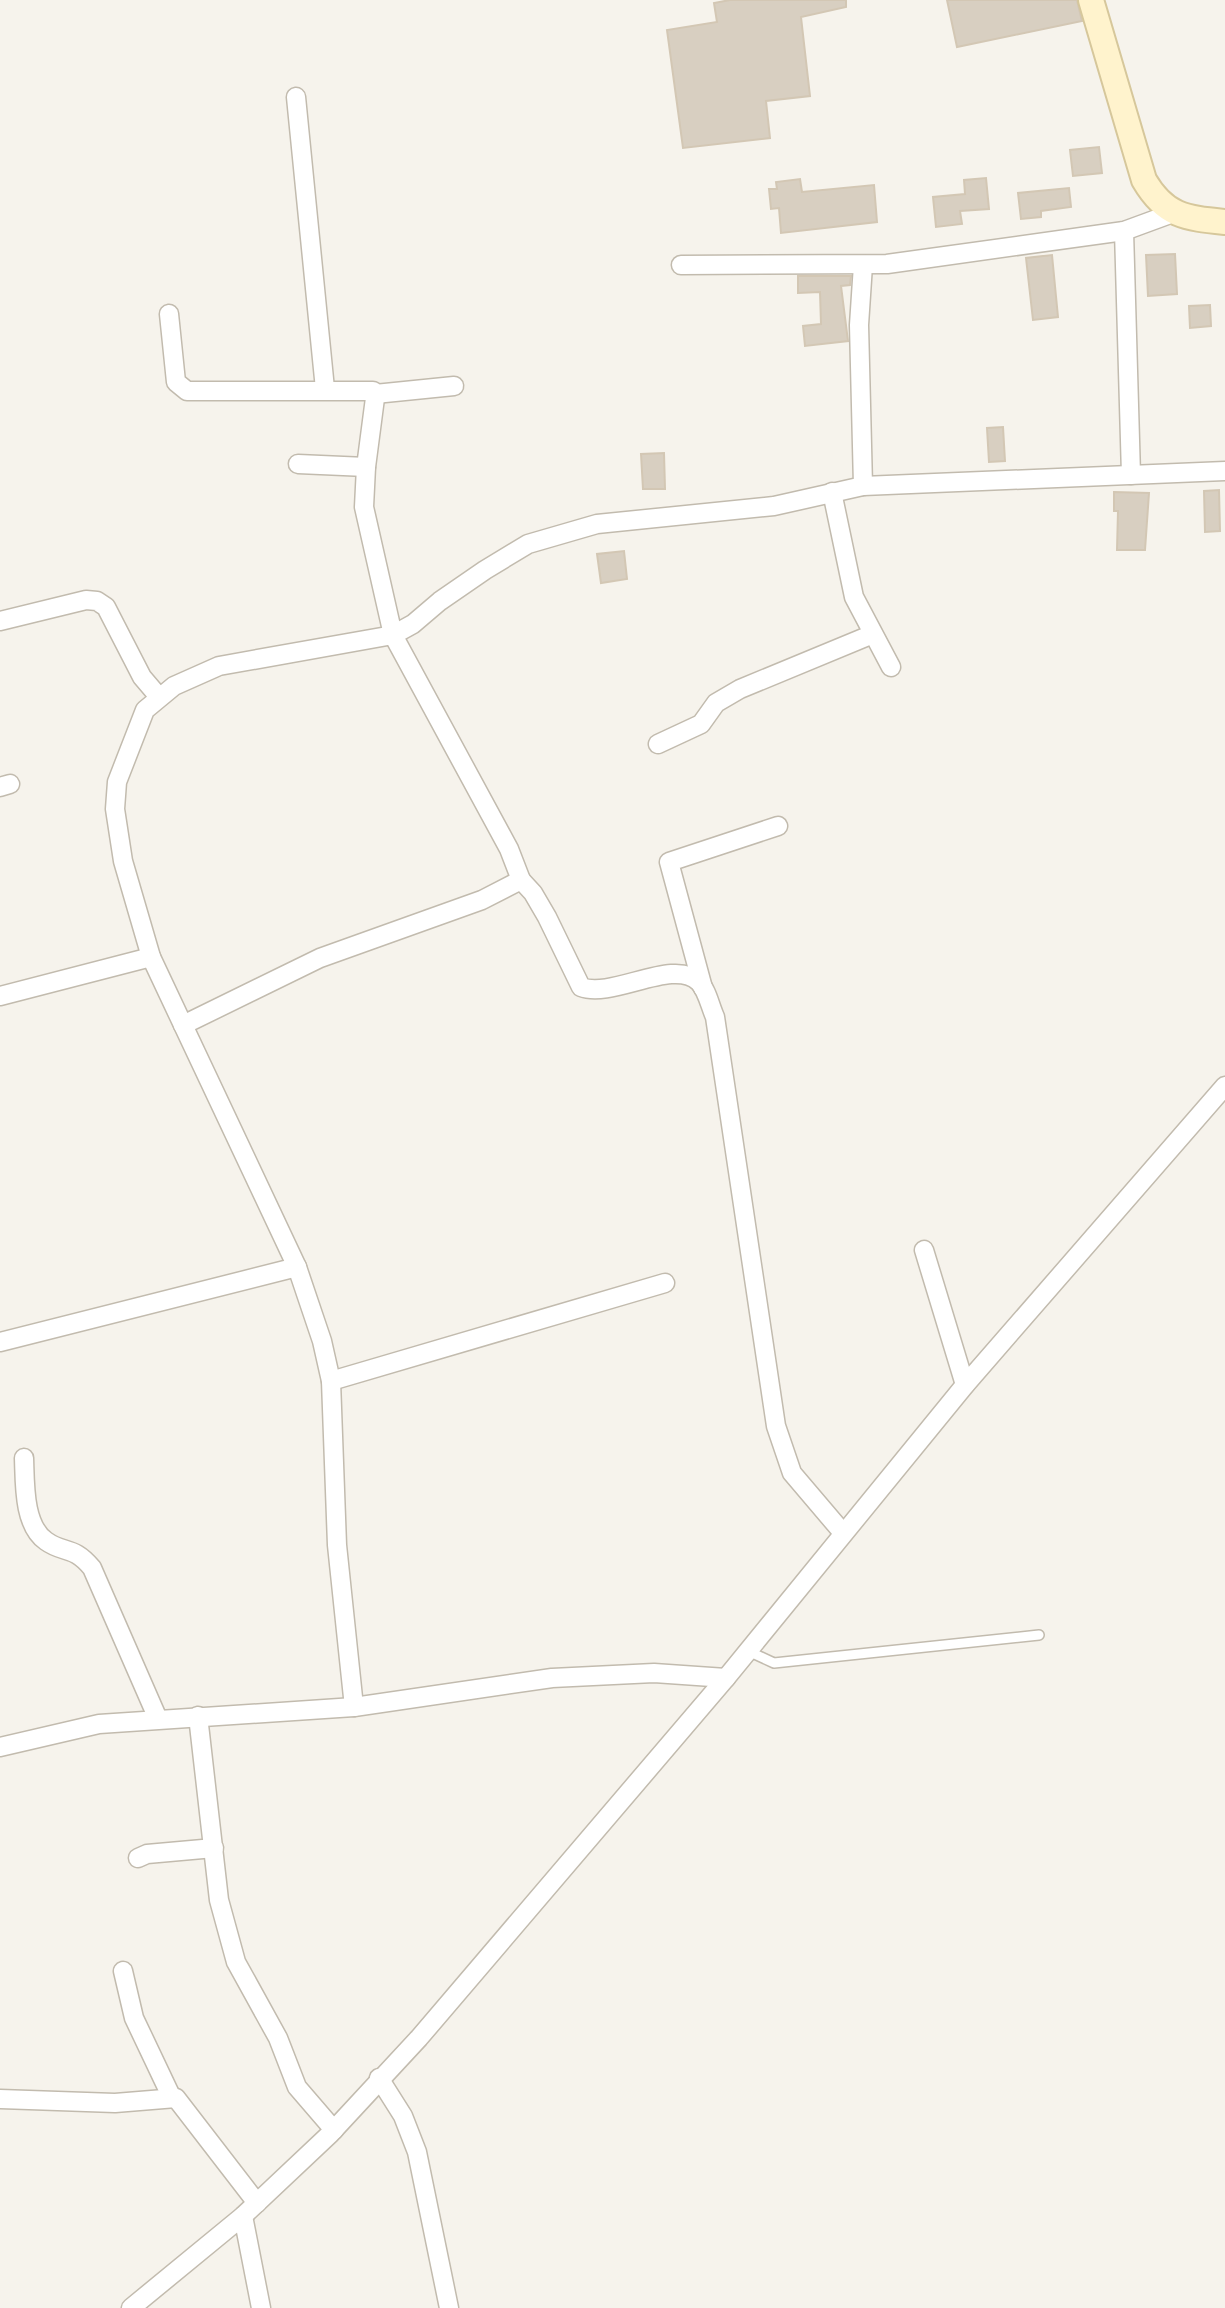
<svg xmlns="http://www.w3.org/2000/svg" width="1225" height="2308" font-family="'IBM Plex Sans',sans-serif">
	<rect width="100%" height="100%" fill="#f6f3ec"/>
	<!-- building -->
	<g fill="#d8cfc1" stroke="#d3c7b4" stroke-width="2">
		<path d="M730,0H846V7L801,17L810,96L766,101L770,138L683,148L667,30L717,22L714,3Z"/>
		<path d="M947,0H1077L1082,21L957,47Z"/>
		<path d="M1099,147L1102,173L1073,176L1070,150Z"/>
		<path d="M986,178L989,209L960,211L962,224L936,227L933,197L965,194L964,180Z"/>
		<path d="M800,179L802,192L874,185L877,222L781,233L779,208L771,209L769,189H777L776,182Z"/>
		<path d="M1069,188L1071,207L1041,211V217L1021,219L1018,193Z"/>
		<path d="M1175,254L1177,294L1148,296L1146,255Z"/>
		<path d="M1052,255L1058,317L1033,320L1026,258Z"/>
		<path d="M798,276H851L850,285L841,286L848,341L805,346L803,326L821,324L820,292L798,293Z"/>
		<path d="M1210,305L1211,326L1190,328L1189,306Z"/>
		<path d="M1003,427L1005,461L989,462L987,428Z"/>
		<path d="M664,453L665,489H643L641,454Z"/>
		<path d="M1219,490L1220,531L1205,532L1204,491Z"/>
		<path d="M1114,492L1149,493L1145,550H1117L1118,511H1114Z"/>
		<path d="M624,551L627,579L601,583L597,554Z"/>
	</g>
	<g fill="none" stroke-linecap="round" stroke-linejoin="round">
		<defs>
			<path id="lane" d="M748,1651L774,1663L1039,1635"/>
			<g id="street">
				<path d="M296,97L325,389"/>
				<path d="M1124,231L1131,475"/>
				<path d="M681,265L887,264L1124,231L1173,213"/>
				<path d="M169,314L176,382L187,391H373L375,398L366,467L364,507L393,635L509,849L521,880"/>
				<path d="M375,394L454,386"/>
				<path d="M298,464L366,467"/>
				<path d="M863,486L859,325L863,265"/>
				<path d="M832,492L854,597L891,667"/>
				<path d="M0,621L86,600L97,601L106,607L142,677L159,697"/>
				<path d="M658,744L701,724L716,703L740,689L873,634"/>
				<path d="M0,787L10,784"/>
				<path d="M703,988L669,862L778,826"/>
				<path d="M0,996L151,957"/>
				<path d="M183,1025L320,958L482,900L521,880L533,893L547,917L581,987C613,999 674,957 699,982C707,990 710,1006 715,1017L776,1426L792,1473L843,1533"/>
				<path d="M924,1250L965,1385"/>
				<path d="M0,1342L297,1267"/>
				<path d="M331,1381L665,1283"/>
				<path d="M24,1458C25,1482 23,1525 46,1541C64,1554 73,1545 92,1568L158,1719"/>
				<path d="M354,1707L337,1545L331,1381L322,1341L297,1267L151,957L123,861L115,809L117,782L145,710L174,686L219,666L393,635L413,624L440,601L485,570L528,544L597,524L774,506L863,486L1225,471"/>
				<path d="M198,1716L219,1900L236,1962L278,2038L297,2087L334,2130"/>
				<path d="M0,1747L99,1724L354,1707L552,1678L654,1673L726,1678"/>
				<path d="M138,1858L147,1854L214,1848"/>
				<path d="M123,1971L134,2018L171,2096"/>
				<path d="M379,2078L403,2116L417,2152L449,2308"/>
				<path d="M0,2099L115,2103L176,2098L257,2203"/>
				<path d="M243,2216L261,2308"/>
				<path d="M131,2308L243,2216L330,2134L419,2038L726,1678L965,1385L1225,1086"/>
			</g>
			<path id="secondary" d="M1091,0L1144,180C1165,216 1185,218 1225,222"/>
		</defs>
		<!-- lane casing -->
		<use href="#lane" stroke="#c2bbae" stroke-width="12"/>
		<!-- street casing -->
		<use href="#street" stroke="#c2bbae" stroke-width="21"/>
		<!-- secondary casing -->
		<use href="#secondary" stroke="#d6c79b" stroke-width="28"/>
		<!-- lane -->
		<use href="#lane" stroke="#fff" stroke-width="9"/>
		<!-- street -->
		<use href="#street" stroke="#fff" stroke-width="18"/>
		<!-- secondary -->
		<use href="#secondary" stroke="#fff3cd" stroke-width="24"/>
	</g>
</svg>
